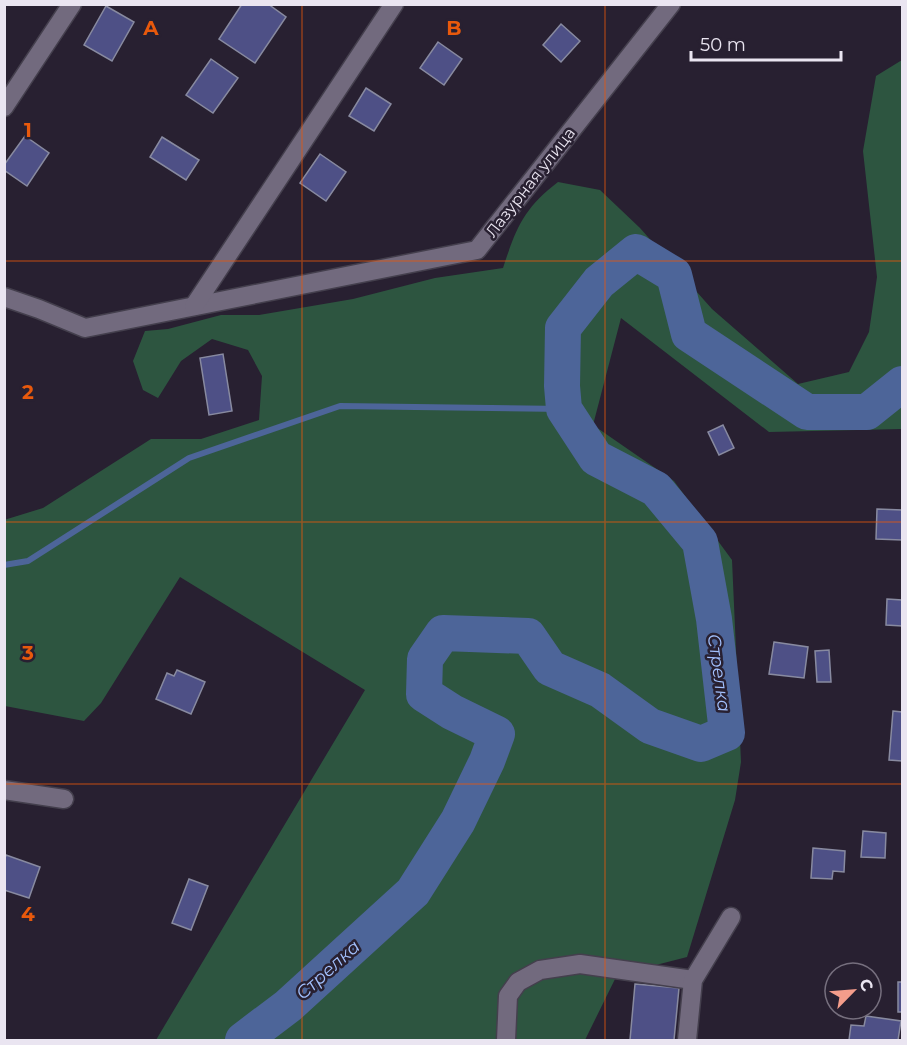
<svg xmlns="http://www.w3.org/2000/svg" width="907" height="1045" font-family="Montserrat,sans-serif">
	<rect width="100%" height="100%" fill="#282031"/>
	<!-- green -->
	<path fill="#2d5540" d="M902,60V429L769,432L621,318L593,425L674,481L732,560L741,762L735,800L687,957L617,975L585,1040H156L365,690L180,577L101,703L84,721L5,706L4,520L43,508L151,439H201L259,420L262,376L248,350L212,339L181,361L158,398L143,390L133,361L145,331L168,329L221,315H259L353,299L435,278L503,268C516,228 524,208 558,182L600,190L640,228L712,309L798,384L849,372L869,332L877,277L863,151L876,76Z"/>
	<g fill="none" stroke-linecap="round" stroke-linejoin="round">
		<!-- stream -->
		<path stroke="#4d6599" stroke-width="6" d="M4,565L28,561L189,458L340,406L564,409"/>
		<!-- river -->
		<path stroke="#4d6599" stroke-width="36" d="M243,1040L288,1006L413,892L458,821L487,761L497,734L452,712L424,694L425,659L443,633L528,636L550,668L600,690L650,726L701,744L727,733L714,619L700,542L656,489L596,458L564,409L562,386L563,328L599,282L636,252L674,275L689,334L807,412H867L902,384"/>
	</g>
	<!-- building -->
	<g fill="#4e5086" stroke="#888aa0" stroke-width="1.5">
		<path d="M242,4H268L286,17L255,63L219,39Z"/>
		<path d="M106,6L134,22L112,61L84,45Z"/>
		<path d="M561,24L580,41L561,62L543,45Z"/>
		<path d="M438,42L462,59L444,85L420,68Z"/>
		<path d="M211,59L238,78L213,113L186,95Z"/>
		<path d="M366,88L391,104L374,131L349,116Z"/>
		<path d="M25,136L49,153L27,186L4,170V165Z"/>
		<path d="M162,137L199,160L186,180L150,157Z"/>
		<path d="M320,154L346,172L326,201L300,183Z"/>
		<path d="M223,354L232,411L209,415L200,358Z"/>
		<path d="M723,425L734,448L719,455L708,432Z"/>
		<path d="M877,509L902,510V540L876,539Z"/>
		<path d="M887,599L902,600V626L886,625Z"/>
		<path d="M774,642L808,647L804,678L769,674Z"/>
		<path d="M829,650L831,682H817L815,651Z"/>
		<path d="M177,670L205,682L191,714L156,699L167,673L174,676Z"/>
		<path d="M893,711L902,712V761L889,760Z"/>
		<path d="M863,831L886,833L885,858L861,857Z"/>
		<path d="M813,848L845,851L844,872L833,871L832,879L811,878Z"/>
		<path d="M6,855L40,867L29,898L4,890V861Z"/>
		<path d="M189,879L208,886L191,930L172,923Z"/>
		<rect x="898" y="982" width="4" height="30"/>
		<path d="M635,984L679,988L674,1040H630Z"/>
		<path d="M866,1016L901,1021L898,1040H849L851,1025L864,1026Z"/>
	</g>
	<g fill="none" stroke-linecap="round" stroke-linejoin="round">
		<defs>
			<g id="minor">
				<path d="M4,107L72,4"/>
				<path d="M4,297L39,309L85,328L477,250L671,4"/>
				<path d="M194,306L394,4"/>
				<path d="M4,790L64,799"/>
				<path d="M506,1040L508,996L518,982L540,970L580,964L693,980"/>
				<path d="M687,1040L693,980L731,917"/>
			</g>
		</defs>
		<!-- minor casing -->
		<use href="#minor" stroke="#443f4d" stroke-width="21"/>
		<!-- minor -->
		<use href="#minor" stroke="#726a7e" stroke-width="18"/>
	</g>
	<!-- grid -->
	<path fill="none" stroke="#e8590c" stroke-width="1.5" stroke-opacity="0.55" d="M302,4V1040M605,4V1040M4,261H902M4,522H902M4,784H902"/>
	<g text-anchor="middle" stroke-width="5" stroke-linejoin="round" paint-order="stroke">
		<!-- street labels -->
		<g font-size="16" fill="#eae5f1" stroke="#282031">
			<text transform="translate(530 182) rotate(-52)" y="6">Лазурная улица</text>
		</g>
		<!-- water labels -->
		<g font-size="18" font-style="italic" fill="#a2c0fd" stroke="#282031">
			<text transform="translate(719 673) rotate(82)" y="6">Стрелка</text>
			<text transform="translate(328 970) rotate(-42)" y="6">Стрелка</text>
		</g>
	</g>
	<g font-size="20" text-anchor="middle" font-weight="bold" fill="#e8590c" stroke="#282031" stroke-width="5" stroke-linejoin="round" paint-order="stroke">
		<text x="151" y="35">A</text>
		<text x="454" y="35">B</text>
		<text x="28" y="137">1</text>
		<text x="28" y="399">2</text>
		<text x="28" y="660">3</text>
		<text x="28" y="921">4</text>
	</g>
	<!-- border -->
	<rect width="907" height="1045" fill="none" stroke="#eae5f1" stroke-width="12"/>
	<!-- north arrow -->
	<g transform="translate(853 991) rotate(65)"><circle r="28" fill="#282031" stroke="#766f7e" stroke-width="1.5"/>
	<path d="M0-4.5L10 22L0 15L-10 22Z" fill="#f49d8b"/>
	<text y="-9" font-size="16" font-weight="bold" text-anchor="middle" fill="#eae5f1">С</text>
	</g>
	<!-- scale -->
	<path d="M691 51v9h150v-9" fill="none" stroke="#eae5f1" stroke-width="3"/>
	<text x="700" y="51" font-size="18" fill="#eae5f1" stroke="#282031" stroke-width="4.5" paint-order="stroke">50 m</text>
</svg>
